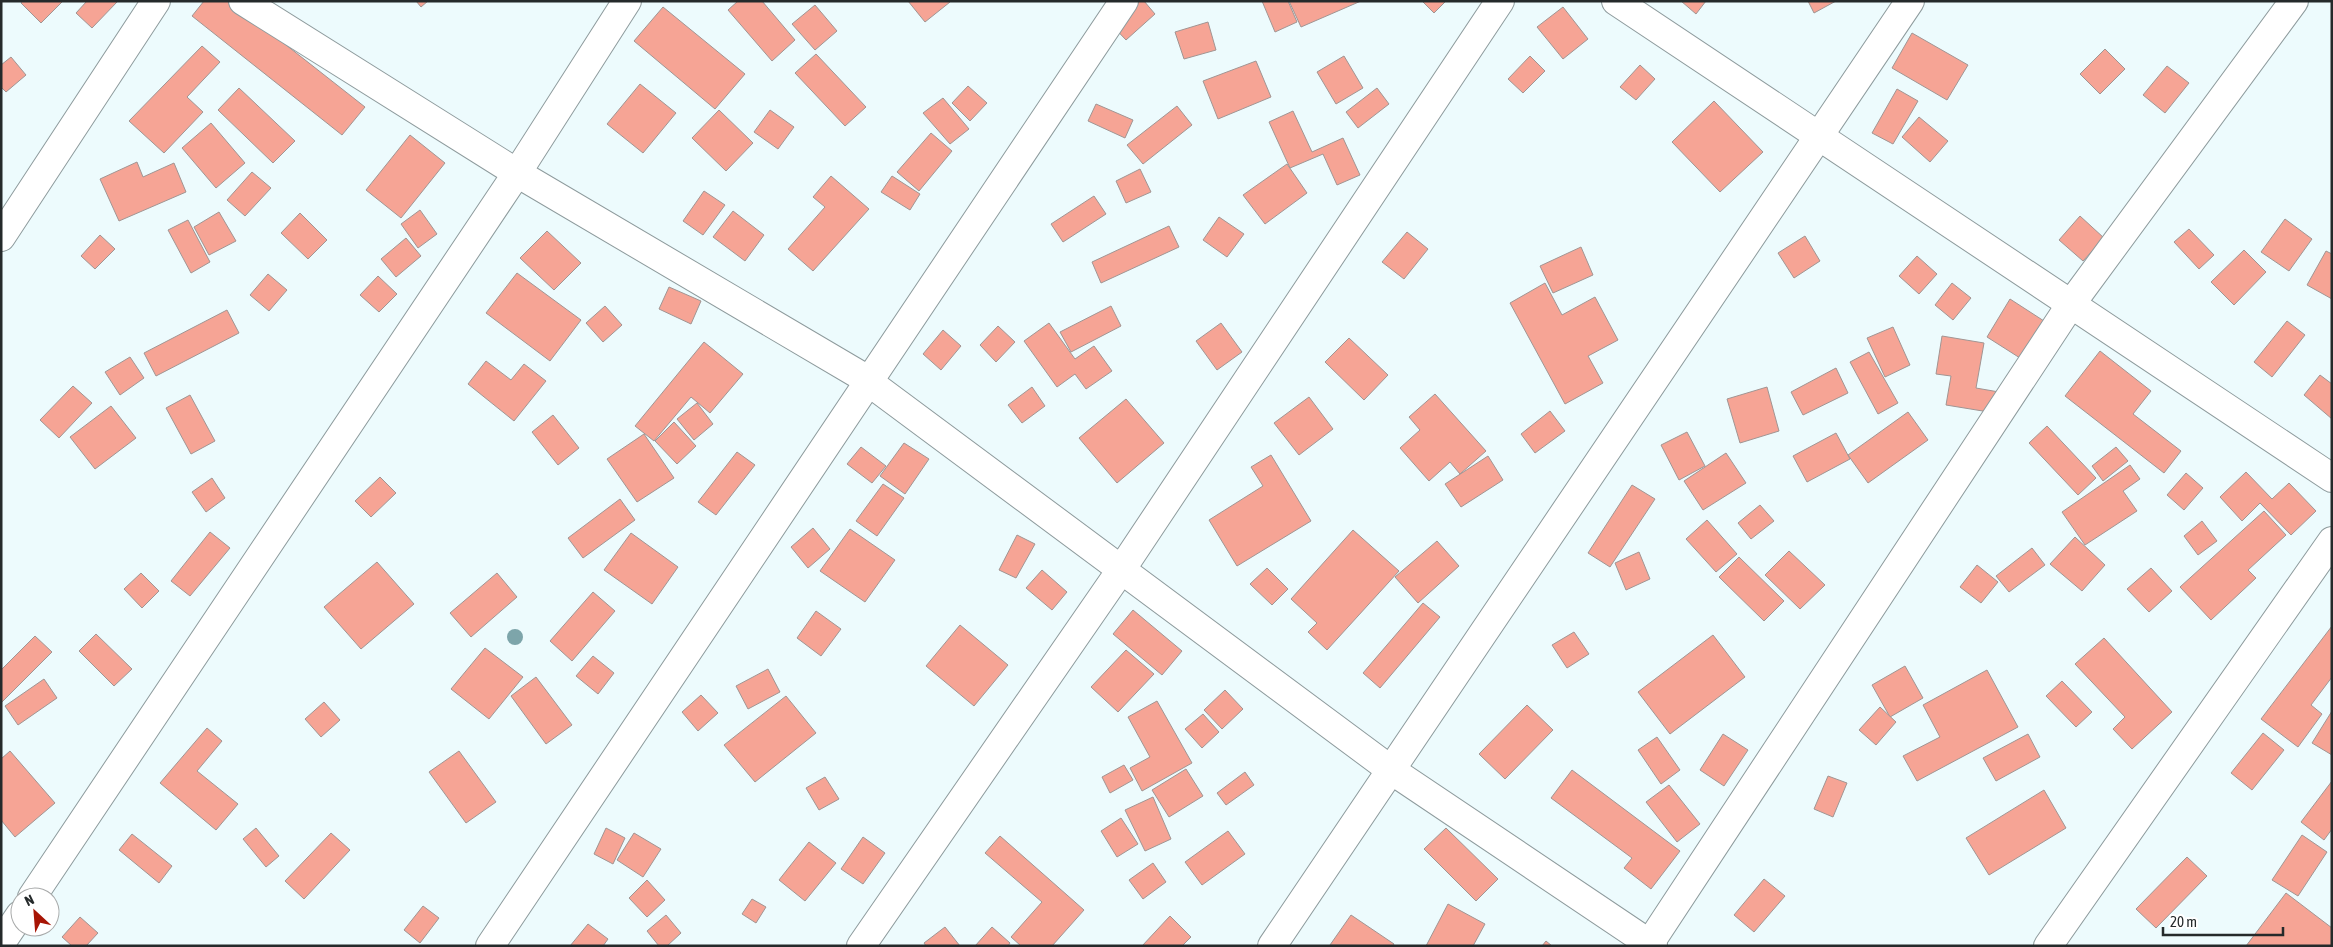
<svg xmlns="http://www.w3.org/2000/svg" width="2333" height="947" font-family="'Asap Condensed',sans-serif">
	<rect width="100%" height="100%" fill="#edfbfd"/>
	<!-- building -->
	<g fill="#f6a495" stroke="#a19593">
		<path d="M22,1H63L41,23L21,3Z"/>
		<path d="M87,1H117V2L92,28L76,13Z"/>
		<path d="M204,1H230L365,107L342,135L192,16Z"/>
		<path d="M416,1H428L421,7Z"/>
		<path d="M738,1H762L795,40L772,61L728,10Z"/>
		<path d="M908,1H949L950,2L925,22Z"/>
		<path d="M1130,1H1144L1155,14L1126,40L1108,21Z"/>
		<path d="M1262,1H1288L1297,22L1275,32Z"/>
		<path d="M1289,1H1361L1301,27Z"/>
		<path d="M1422,1H1446L1434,13Z"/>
		<path d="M1681,1H1706L1696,14Z"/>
		<path d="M1808,1H1836L1814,13Z"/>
		<path d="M815,5L837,31L815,50L792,24Z"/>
		<path d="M663,7L745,74L715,109L634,41Z"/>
		<path d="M1563,7L1588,39L1563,59L1537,27Z"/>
		<path d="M1208,22L1216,50L1184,59L1175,32Z"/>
		<path d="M1912,33L1968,65L1947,100L1892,68Z"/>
		<path d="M202,46L220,62L187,97L203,112L164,153L129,121Z"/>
		<path d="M2105,49L2125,69L2100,94L2080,74Z"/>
		<path d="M816,54L866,107L845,126L795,73Z"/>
		<path d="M1344,56L1363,88L1336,104L1317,72Z"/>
		<path d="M1530,56L1545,71L1523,93L1508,79Z"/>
		<path d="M11,57L26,75L6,92L1,87V65Z"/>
		<path d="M1256,61L1271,97L1218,119L1203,81Z"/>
		<path d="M1640,65L1655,79L1636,100L1620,87Z"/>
		<path d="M2167,66L2189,83L2165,113L2143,95Z"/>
		<path d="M640,84L676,113L643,153L607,124Z"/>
		<path d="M968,86L987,103L970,121L952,103Z"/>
		<path d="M239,88L295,141L273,163L218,110Z"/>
		<path d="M1377,88L1389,104L1358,128L1346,112Z"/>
		<path d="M1897,89L1918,101L1893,144L1872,133Z"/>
		<path d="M943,98L969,129L950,144L923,113Z"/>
		<path d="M1714,101L1763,152L1720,192L1672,142Z"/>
		<path d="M1096,104L1133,120L1125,138L1088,121Z"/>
		<path d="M1177,106L1192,125L1143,164L1127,145Z"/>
		<path d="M719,110L753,143L726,171L692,138Z"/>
		<path d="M770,110L794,127L778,149L754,132Z"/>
		<path d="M1293,111L1312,152L1343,138L1360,175L1337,185L1323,154L1290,168L1269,122Z"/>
		<path d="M1919,117L1948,141L1930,162L1902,137Z"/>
		<path d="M211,123L245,163L216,188L182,148Z"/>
		<path d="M931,133L952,151L919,191L897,172Z"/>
		<path d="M410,135L445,163L401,218L366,190Z"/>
		<path d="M137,162L143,177L174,163L186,192L119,221L100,179Z"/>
		<path d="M1287,164L1307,193L1265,224L1243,195Z"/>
		<path d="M1140,169L1151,192L1126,203L1116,181Z"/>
		<path d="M252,172L271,188L245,216L227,200Z"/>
		<path d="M831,176L869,209L813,271L788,249L825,207L813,197Z"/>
		<path d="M892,176L920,194L910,210L881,192Z"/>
		<path d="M704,191L725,205L703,235L683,221Z"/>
		<path d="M1094,196L1106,214L1063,242L1051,224Z"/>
		<path d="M420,210L437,234L418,248L401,224Z"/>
		<path d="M733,211L764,235L745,261L713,237Z"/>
		<path d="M219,212L236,241L209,255L194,227Z"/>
		<path d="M300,213L327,240L308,259L281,233Z"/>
		<path d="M2080,216L2104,238L2083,261L2059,240Z"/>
		<path d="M1219,217L1244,234L1227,257L1203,240Z"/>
		<path d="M2285,219L2312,239L2289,271L2261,252Z"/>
		<path d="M188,220L210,262L191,273L168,230Z"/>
		<path d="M1169,226L1179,247L1101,283L1092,262Z"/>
		<path d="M2189,229L2214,255L2199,269L2174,242Z"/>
		<path d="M547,231L581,263L554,290L520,258Z"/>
		<path d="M1407,232L1428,249L1404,279L1382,262Z"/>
		<path d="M100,235L115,249L95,269L81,256Z"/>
		<path d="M1805,236L1820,261L1794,278L1778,253Z"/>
		<path d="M406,238L421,256L396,277L381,259Z"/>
		<path d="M1581,247L1593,275L1553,293L1540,266Z"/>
		<path d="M2244,250L2266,272L2234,305L2211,282Z"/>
		<path d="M2326,251L2332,254V299L2307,285Z"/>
		<path d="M1917,256L1937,274L1919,294L1899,276Z"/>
		<path d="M517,273L581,320L550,361L486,313Z"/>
		<path d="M268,274L287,290L269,311L250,295Z"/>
		<path d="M378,276L397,294L379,312L360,295Z"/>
		<path d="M1545,283L1562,315L1595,297L1618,340L1588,356L1603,383L1565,404L1510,303Z"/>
		<path d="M1952,283L1971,298L1953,320L1935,305Z"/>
		<path d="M669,287L701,301L691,324L659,309Z"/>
		<path d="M2010,299L2044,321L2020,358L1987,337Z"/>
		<path d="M605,306L622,325L603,342L586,323Z"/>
		<path d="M1111,306L1121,326L1071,352L1060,332Z"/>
		<path d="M227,310L239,333L156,376L144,353Z"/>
		<path d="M2287,321L2305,335L2272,377L2254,362Z"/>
		<path d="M1049,323L1075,359L1094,346L1112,371L1086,389L1075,374L1057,387L1024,341Z"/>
		<path d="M1221,323L1242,352L1217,370L1196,341Z"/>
		<path d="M998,326L1015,342L996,362L980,345Z"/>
		<path d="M1893,327L1910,365L1885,377L1867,338Z"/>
		<path d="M943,330L961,346L941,370L923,354Z"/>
		<path d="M1942,336L1984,343L1976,388L1999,392L1995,413L1946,405L1951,376L1936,374Z"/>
		<path d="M1349,338L1388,375L1364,400L1325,362Z"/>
		<path d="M704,342L743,374L710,413L691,397L654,441L635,426Z"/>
		<path d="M2100,351L2151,391L2133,414L2181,451L2164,473L2065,396Z"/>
		<path d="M1869,352L1898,403L1878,414L1850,362Z"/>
		<path d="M130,357L144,378L120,395L105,372Z"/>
		<path d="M486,361L511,380L524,364L546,381L514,421L468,384Z"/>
		<path d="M1836,368L1848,393L1803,415L1791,392Z"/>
		<path d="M2320,375L2332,384V419L2304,395Z"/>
		<path d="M73,386L92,403L59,438L40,420Z"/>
		<path d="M1032,387L1045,406L1022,423L1008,405Z"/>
		<path d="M1767,387L1779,431L1740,443L1727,399Z"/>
		<path d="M1435,394L1486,451L1460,474L1450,462L1429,481L1400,448L1420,430L1409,417Z"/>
		<path d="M190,395L215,441L191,454L166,408Z"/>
		<path d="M1309,397L1333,429L1299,455L1274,423Z"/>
		<path d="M1126,399L1164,443L1117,483L1079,438Z"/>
		<path d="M697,403L713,424L694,440L677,419Z"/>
		<path d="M111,406L136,438L95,469L70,437Z"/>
		<path d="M1550,411L1565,431L1535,453L1521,434Z"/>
		<path d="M1908,412L1928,440L1868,483L1848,455Z"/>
		<path d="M553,415L579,448L558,465L532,432Z"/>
		<path d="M674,422L696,446L677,464L655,441Z"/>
		<path d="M2047,426L2096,478L2078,495L2029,443Z"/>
		<path d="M1687,432L1705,466L1679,480L1661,445Z"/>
		<path d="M1836,433L1850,459L1807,482L1793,456Z"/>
		<path d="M644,434L674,478L637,502L607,459Z"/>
		<path d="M904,443L929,459L905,494L880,476Z"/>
		<path d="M861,447L886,466L872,483L847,464Z"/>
		<path d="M2116,447L2128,461L2103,481L2092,466Z"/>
		<path d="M737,452L755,465L716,515L698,502Z"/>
		<path d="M1726,453L1746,483L1703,510L1684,481Z"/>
		<path d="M1271,455L1311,521L1237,566L1209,520L1263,486L1251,467Z"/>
		<path d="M1488,456L1503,480L1461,507L1445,484Z"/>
		<path d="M2130,465L2140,479L2123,491L2137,511L2085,545L2062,512Z"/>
		<path d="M2246,472L2272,499L2289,483L2316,511L2291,535L2260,503L2242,521L2220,497Z"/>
		<path d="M2186,473L2203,488L2184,510L2167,495Z"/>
		<path d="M380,477L396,493L371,517L355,501Z"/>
		<path d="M212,478L225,498L206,512L192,492Z"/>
		<path d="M883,484L904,498L877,536L856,521Z"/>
		<path d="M1632,485L1655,499L1610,567L1588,553Z"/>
		<path d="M620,499L635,520L583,558L568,538Z"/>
		<path d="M1760,505L1774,521L1751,539L1738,523Z"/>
		<path d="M2264,511L2286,535L2248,570L2256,578L2211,620L2180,587Z"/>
		<path d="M1707,520L1737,554L1716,572L1686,539Z"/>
		<path d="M2202,521L2217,541L2198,555L2184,536Z"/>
		<path d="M813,528L830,549L808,568L791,547Z"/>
		<path d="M850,529L895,560L865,602L820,571Z"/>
		<path d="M1353,530L1399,571L1327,650L1308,632L1317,623L1291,599Z"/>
		<path d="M210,532L230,548L190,596L171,581Z"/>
		<path d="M631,533L678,567L652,604L604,570Z"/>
		<path d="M1017,535L1035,544L1016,578L999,570Z"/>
		<path d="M2075,537L2105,565L2082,591L2050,564Z"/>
		<path d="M1437,541L1459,566L1418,603L1395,577Z"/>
		<path d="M2032,548L2045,565L2009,592L1996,576Z"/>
		<path d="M1789,551L1825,585L1800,609L1765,575Z"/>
		<path d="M1639,552L1650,579L1626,590L1615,563Z"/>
		<path d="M1739,557L1784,601L1764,621L1719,577Z"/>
		<path d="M377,562L414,604L361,649L324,607Z"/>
		<path d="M1977,565L1998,582L1981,603L1960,587Z"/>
		<path d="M1267,568L1288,589L1272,605L1250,584Z"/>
		<path d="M2151,568L2172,591L2149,612L2127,589Z"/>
		<path d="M1042,570L1067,592L1052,610L1026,588Z"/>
		<path d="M141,573L159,591L142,608L124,589Z"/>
		<path d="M497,573L517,597L471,637L450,613Z"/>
		<path d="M593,592L615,611L572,661L550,641Z"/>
		<path d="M1423,603L1440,617L1380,688L1363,673Z"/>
		<path d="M1133,610L1182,651L1162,675L1113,634Z"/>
		<path d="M816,611L841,629L821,656L797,638Z"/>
		<path d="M960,625L1008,665L974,706L926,666Z"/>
		<path d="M2332,626V677L2311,705L2322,714L2298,747L2261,719Z"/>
		<path d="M1574,632L1589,654L1567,668L1552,645Z"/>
		<path d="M96,634L132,669L114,686L79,651Z"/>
		<path d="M1713,635L1745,677L1670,734L1638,692Z"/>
		<path d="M35,636L52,652L1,703V670Z"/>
		<path d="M2104,638L2172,712L2132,749L2113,729L2125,717L2075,664Z"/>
		<path d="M485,648L523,677L489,719L451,689Z"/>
		<path d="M1126,650L1154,674L1118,712L1091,687Z"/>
		<path d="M593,656L614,673L598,694L576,676Z"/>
		<path d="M1905,666L1923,698L1890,717L1872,685Z"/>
		<path d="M768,669L780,692L748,709L736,686Z"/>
		<path d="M1987,670L2018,727L1917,781L1903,756L1940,737L1923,705Z"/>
		<path d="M536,677L572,725L546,744L511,696Z"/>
		<path d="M44,679L57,698L18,725L5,706Z"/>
		<path d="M2062,681L2092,712L2076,727L2046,696Z"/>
		<path d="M1225,690L1243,709L1222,729L1204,710Z"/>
		<path d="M701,695L718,713L698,731L682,712Z"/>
		<path d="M786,696L816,733L755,782L724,745Z"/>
		<path d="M1157,701L1192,763L1142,791L1130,768L1150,757L1128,717Z"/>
		<path d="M324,702L340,720L321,737L305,719Z"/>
		<path d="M1527,705L1553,730L1505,779L1479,754Z"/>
		<path d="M1880,707L1896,722L1876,745L1859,730Z"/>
		<path d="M2332,711V755L2312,743Z"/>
		<path d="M1203,714L1219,732L1202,748L1185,729Z"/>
		<path d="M207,728L222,741L197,771L238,804L216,830L160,783Z"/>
		<path d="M2263,733L2284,750L2252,790L2231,773Z"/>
		<path d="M1723,734L1748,750L1724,786L1700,770Z"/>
		<path d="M2028,734L2040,757L1996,781L1983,758Z"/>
		<path d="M1657,737L1680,770L1661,784L1638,750Z"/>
		<path d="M10,751L55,803L15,837L1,820V759Z"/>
		<path d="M459,751L496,802L466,823L429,772Z"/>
		<path d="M1124,765L1133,780L1110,793L1102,777Z"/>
		<path d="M1186,769L1203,796L1169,817L1152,790Z"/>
		<path d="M1572,770L1680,851L1651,889L1624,868L1632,858L1551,798Z"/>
		<path d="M1245,772L1254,785L1226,805L1217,793Z"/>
		<path d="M1828,776L1847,783L1833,817L1814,809Z"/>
		<path d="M825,777L839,799L819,810L806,788Z"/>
		<path d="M2332,781V829L2324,840L2301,822Z"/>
		<path d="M1669,785L1700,824L1677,842L1646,802Z"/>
		<path d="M2044,790L2066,828L1989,875L1966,838Z"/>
		<path d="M1153,797L1171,839L1145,851L1125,810Z"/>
		<path d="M1121,818L1138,844L1117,857L1101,831Z"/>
		<path d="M256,828L279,856L266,867L243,839Z"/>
		<path d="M606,828L625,838L613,864L594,854Z"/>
		<path d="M1446,828L1498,879L1476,901L1424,849Z"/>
		<path d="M1228,831L1245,854L1202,885L1185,862Z"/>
		<path d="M331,833L350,850L304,899L285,881Z"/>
		<path d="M634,833L661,849L643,877L617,860Z"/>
		<path d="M132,834L172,866L159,883L119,850Z"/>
		<path d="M2302,835L2327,852L2298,896L2272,880Z"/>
		<path d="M1000,836L1084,910L1052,946H1021L1011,937L1042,902L985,853Z"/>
		<path d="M863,837L885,853L863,884L841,869Z"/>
		<path d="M809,842L836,863L805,901L779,880Z"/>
		<path d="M2187,857L2207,876L2156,928L2136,909Z"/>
		<path d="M1153,863L1166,882L1143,899L1129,880Z"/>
		<path d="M1764,879L1785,896L1754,932L1734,915Z"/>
		<path d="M647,880L665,900L647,917L629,898Z"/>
		<path d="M2286,893L2332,928V946H2246Z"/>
		<path d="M752,899L766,907L756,923L742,914Z"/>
		<path d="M1448,904L1485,924L1473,946H1426Z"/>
		<path d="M423,906L439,918L420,943L404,930Z"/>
		<path d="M666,915L681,933L667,946H659L647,931Z"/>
		<path d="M1351,915L1394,944L1393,946L1330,945Z"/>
		<path d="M1170,916L1191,937L1182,946H1142Z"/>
		<path d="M80,917L98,933L86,946H72L62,937Z"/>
		<path d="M588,924L608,939L603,946H570Z"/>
		<path d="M945,927L960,946H926L924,943Z"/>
		<path d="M992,927L1010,943L1008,946H975Z"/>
		<path d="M1546,941L1552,946H1542Z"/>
	</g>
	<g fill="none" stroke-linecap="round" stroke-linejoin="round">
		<defs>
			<g id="street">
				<path d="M243,1L517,173L858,374L1391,770L1653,946"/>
				<path d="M1616,1L2332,478"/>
				<path d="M1,237L156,1"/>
				<path d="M32,897L517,173L627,1"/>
				<path d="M1,943L20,915"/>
				<path d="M490,946L1124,1"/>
				<path d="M861,946L1121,570L1500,1"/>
				<path d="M1272,946L1910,1"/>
				<path d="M1648,946L2071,304L2294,1"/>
				<path d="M2048,946L2332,541"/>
			</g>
		</defs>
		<!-- street casing -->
		<use href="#street" stroke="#8e9b9d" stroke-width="30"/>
		<!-- street -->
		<use href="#street" stroke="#fff" stroke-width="28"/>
	</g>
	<!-- trees -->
	<circle fill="#7da5aa" cx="515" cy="637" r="8"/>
	<!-- border -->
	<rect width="2333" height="947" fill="none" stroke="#252a2b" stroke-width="5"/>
	<!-- north arrow -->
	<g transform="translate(35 912) rotate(334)"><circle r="24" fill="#ffffff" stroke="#a8aaaa"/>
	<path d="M0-4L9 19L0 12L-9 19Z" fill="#a71505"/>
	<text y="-8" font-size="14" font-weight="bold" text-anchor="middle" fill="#252a2b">N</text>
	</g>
	<!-- scale -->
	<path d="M2163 927v8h120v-8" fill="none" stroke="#252a2b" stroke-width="2.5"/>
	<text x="2170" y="927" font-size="15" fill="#252a2b" stroke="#ffffff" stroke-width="4" paint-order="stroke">20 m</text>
</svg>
